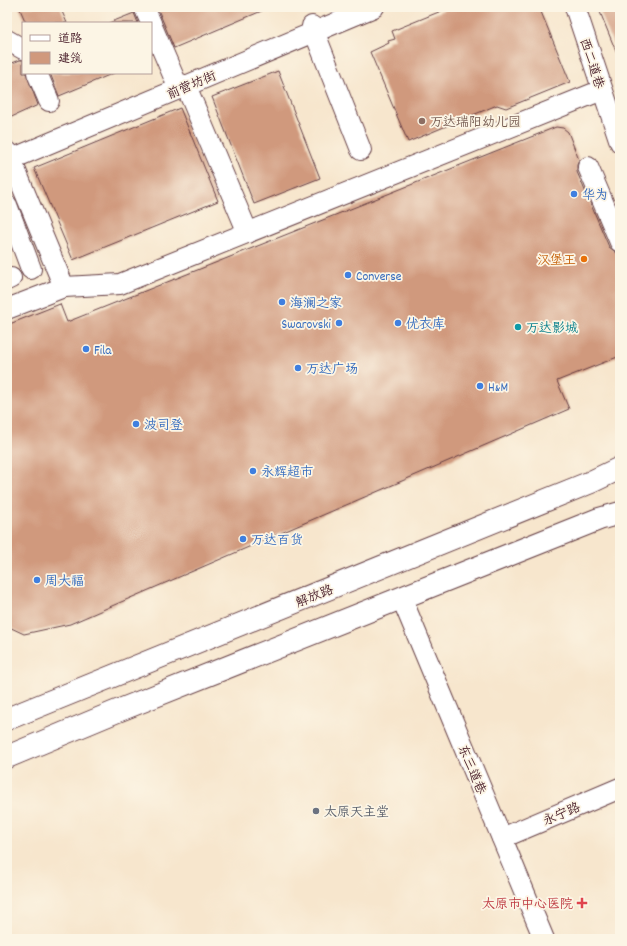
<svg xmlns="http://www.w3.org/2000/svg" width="627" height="946" font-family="Dekko,'LXGW WenKai TC',sans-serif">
	<rect width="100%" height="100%" fill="#fcf5e5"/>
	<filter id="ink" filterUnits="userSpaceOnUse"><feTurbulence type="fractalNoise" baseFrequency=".025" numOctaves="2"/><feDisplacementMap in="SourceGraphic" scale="8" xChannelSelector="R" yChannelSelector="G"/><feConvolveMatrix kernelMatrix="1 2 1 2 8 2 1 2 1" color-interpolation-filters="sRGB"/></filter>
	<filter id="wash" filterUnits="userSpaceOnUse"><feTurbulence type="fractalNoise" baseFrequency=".012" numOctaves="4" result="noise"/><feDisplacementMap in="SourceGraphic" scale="16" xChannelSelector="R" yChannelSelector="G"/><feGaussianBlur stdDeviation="0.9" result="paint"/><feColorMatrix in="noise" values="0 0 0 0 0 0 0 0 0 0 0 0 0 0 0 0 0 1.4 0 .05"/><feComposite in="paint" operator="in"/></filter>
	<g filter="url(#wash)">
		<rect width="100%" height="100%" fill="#f7e6cd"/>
		<g id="blocks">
			<!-- building -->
			<g fill="#d0997d">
				<path d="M19,7H60L67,23H26Z"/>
				<path d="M157,7H271L174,48Z"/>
				<path d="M451,7H539L570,82L506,108L497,105L408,142L370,52L389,43L388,41L395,39L392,31Z"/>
				<path d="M598,7H620V59H619Z"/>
				<path d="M134,13L138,23H109Z"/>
				<path d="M20,60H23V73H26L38,105L7,119V65Z"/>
				<path d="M278,71L320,178L254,204L212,97Z"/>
				<path d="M50,73H114L59,96Z"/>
				<path d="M180,108L218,201L73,260L34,168Z"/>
				<path d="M556,127L563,128L568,132L579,160L577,165V172L609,247L617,253L620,260V356L557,381L569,409L70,624L24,634L7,626V325L60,304L67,322Z"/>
			</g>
		</g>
	</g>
	<g filter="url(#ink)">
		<use href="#blocks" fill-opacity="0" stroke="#643d43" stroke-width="1"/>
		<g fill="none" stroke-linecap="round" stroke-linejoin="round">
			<defs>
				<g id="minor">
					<path d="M144,7L151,23"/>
					<path d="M575,7L620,142"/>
					<path d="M151,24L176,82L186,86L248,233"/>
					<path d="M312,26L361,150"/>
					<path d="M7,40L23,49"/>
					<path d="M37,73L49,101"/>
					<path d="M8,152L64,287"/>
					<path d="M7,161L374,7"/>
					<path d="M588,167L620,242"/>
					<path d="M7,205L31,269"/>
					<path d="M7,280L11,278"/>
					<path d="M7,309L64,287L120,284L602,90"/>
					<path d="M402,599L544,939"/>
					<path d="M502,838L620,788"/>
				</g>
				<g id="major">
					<path d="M7,719L591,482L620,468"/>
					<path d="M7,757L115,712L599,519L620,513"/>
				</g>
			</defs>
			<!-- minor casing -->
			<use href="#minor" stroke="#643d43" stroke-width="22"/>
			<!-- major casing -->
			<use href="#major" stroke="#643d43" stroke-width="24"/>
			<!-- minor -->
			<use href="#minor" stroke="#fff" stroke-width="20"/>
			<!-- major -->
			<use href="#major" stroke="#fff" stroke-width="22"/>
		</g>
	</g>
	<!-- markers -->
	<circle fill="#8d6e63" stroke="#fcf5e5" stroke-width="1.5" cx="422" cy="121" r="4"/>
	<g fill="#3f7fe0" stroke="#fcf5e5" stroke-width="1.5">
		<circle cx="574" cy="194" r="4"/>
		<circle cx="348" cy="275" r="4"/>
		<circle cx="282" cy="302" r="4"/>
		<circle cx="339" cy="323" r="4"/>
		<circle cx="398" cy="323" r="4"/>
		<circle cx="86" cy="349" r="4"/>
		<circle cx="298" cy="368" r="4"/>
		<circle cx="480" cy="386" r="4"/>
		<circle cx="136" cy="424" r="4"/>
		<circle cx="253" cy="471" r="4"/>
		<circle cx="243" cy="539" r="4"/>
		<circle cx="37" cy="580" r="4"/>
	</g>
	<circle fill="#e8710a" stroke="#fcf5e5" stroke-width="1.5" cx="584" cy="259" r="4"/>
	<circle fill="#0f9aa8" stroke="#fcf5e5" stroke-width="1.5" cx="518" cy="327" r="4"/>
	<circle fill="#6b7280" stroke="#fcf5e5" stroke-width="1.5" cx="316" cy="811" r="4"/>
	<path fill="#e0444e" stroke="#fcf5e5" stroke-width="1.5" d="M580 897h4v4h4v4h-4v4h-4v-4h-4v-4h4z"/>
	<g text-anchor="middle" stroke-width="3.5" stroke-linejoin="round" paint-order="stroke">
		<!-- street labels -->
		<g font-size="13" fill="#4a1f2b" stroke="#fcf5e5">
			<text transform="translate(593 63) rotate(72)" y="5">西二道巷</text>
			<text transform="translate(191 84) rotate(-23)" y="5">前营坊街</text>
			<text transform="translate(314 595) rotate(-22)" y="5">解放路</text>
			<text transform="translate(473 769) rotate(67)" y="5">东三道巷</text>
			<text transform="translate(561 813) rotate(-23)" y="5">永宁路</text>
		</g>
		<!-- education labels -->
		<g font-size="13" fill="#785e54" stroke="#fcf5e5" text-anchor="start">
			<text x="430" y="126">万达瑞阳幼儿园</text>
		</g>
		<!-- shop labels -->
		<g font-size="13" fill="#366cbe" stroke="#fcf5e5" text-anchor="start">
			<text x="582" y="199">华为</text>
			<text x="356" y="280">Converse</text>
			<text x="290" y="307">海澜之家</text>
			<text x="331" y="328" text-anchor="end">Swarovski</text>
			<text x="406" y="328">优衣库</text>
			<text x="94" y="354">Fila</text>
			<text x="306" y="373">万达广场</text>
			<text x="488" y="391">H&amp;M</text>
			<text x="144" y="429">波司登</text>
			<text x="261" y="476">永辉超市</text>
			<text x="251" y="544">万达百货</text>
			<text x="45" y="585">周大福</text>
		</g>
		<!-- food labels -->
		<g font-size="13" fill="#c56008" stroke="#fcf5e5" text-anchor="end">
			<text x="576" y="264">汉堡王</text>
		</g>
		<!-- culture labels -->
		<g font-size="13" fill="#0d838f" stroke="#fcf5e5" text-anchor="start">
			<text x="526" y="332">万达影城</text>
		</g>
		<!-- worship labels -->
		<g font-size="13" fill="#5b616d" stroke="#fcf5e5" text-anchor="start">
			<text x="324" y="816">太原天主堂</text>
		</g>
		<!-- health labels -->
		<g font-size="13" fill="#be3a42" stroke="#fcf5e5" text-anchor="end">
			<text x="573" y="908">太原市中心医院</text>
		</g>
	</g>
	<!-- margin -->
	<rect width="627" height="946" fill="none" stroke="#fcf5e5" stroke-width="24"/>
	<!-- legend -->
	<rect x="22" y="22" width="130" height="52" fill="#fcf5e5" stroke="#b59f9b"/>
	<rect x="30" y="35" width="20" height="6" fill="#ffffff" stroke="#b59f9b"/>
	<text x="58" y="42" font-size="12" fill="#4a1f2b">道路</text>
	<rect x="30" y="52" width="20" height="12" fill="#d0997d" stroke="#b59f9b"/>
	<text x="58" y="62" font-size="12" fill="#4a1f2b">建筑</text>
</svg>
